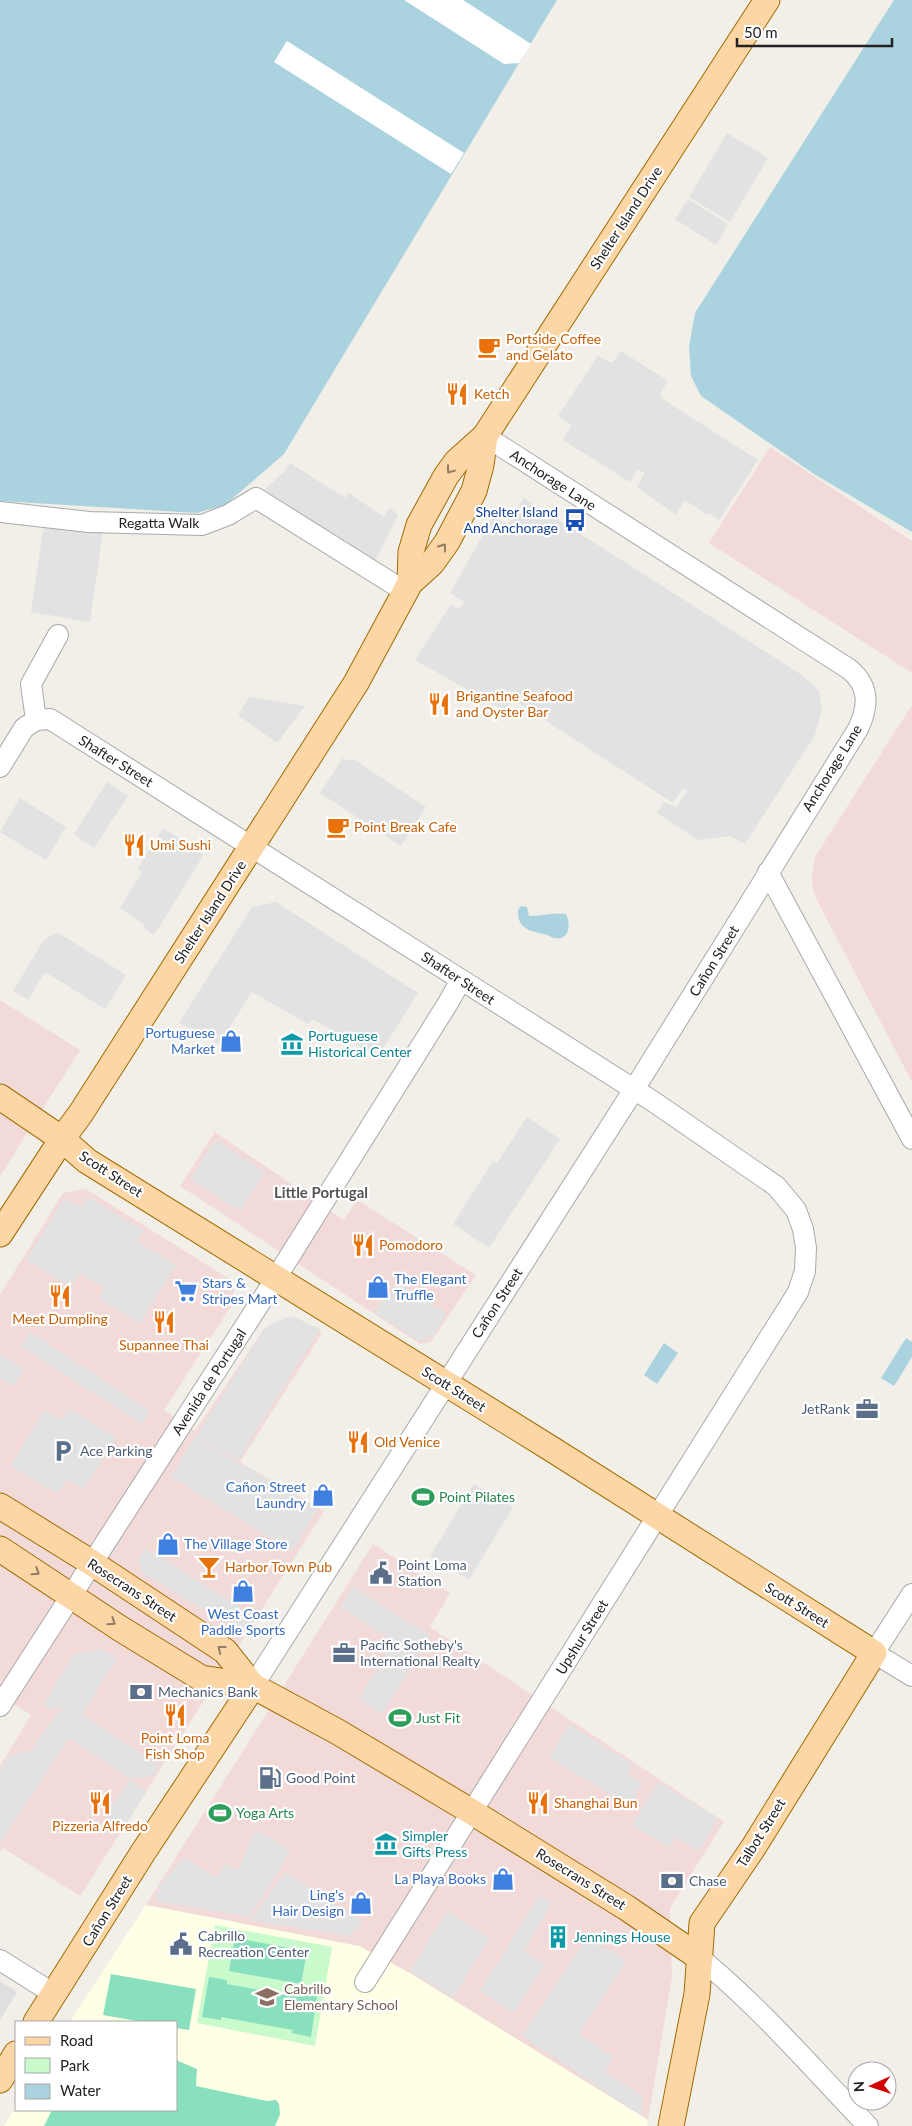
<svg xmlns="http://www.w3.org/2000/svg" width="912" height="2126" font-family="Lato,sans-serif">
	<rect width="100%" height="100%" fill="#f2efe9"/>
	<!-- residential -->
	<path fill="#e0dfdf" d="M0,1981L17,1992L0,2020Z"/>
	<!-- commercial -->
	<g fill="#f2dad9">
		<path d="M770,447L912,541V673L709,543Z"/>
		<path d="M912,705V1082L819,904L813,890L812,875L815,857Z"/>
		<path d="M0,1000L80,1050L0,1176Z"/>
		<path d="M215,1132L344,1220L357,1200L476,1275L431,1342L420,1344L180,1186Z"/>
		<path d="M86,1189L234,1282L233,1303L164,1410L195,1431L264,1329L295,1317L322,1333L240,1462L324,1511L80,1896L3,1848L0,1852V1766L31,1715L0,1696V1295L63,1193Z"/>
		<path d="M373,1544L450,1593L430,1627L724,1822L670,1908L672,1977L648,2120L408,1972L227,1920L146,1905Z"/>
	</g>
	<!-- education -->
	<path fill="#ffffe5" d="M146,1905L359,1946L408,1972L648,2120L647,2126H4L16,2107V2110H176V2022H70Z"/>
	<!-- park -->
	<path fill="#c8facc" d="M215,1925L332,1947L315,2046L197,2023Z"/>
	<!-- pitch -->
	<g fill="#88e0be">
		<path d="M235,1938L307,1951L301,1984L229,1971Z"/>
		<path d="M111,1974L196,1989L189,2030L176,2028V2022H143L103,2015Z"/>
		<path d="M209,1977L227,1980V1984L299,1997V1993L317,1996L311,2037L292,2033L293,2030L221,2017V2020L202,2017Z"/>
		<path d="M176,2060L197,2069L196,2086L267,2101L276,2100L279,2104L280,2114L275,2126H44L52,2110H176Z"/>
	</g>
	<!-- parking -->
	<g fill="#e2e2e2">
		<path d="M727,133L768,158L730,222L689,197Z"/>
		<path d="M688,199L728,224L716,245L675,219Z"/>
		<path d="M621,351L668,381L660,393L661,398L758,460L719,520L709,513L707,515L685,500L676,515L637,487L644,475V472L637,470L630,482L563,440L571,427L570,424L558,416L598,356L609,362H613Z"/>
		<path d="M290,463L345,498L349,493L384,517L390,508L398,515L374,564L262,492L285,471Z"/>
		<path d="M524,498L802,675L819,691L822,710L815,735L745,844L731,836L698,840L657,813L664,802L676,807L688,791L683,788L673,803L512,699L505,711L415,660L451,604L459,609L464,602L450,593L493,517L506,524L509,523Z"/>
		<path d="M44,523L103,531L90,622L31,612Z"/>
		<path d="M249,697L305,706L277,743L238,715Z"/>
		<path d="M343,758L348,761L353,759L426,807L401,846L320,793Z"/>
		<path d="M107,782L128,796L94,848L74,834Z"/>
		<path d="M20,798L66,827L46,860L0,832Z"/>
		<path d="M163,828L201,852L203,856L154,935L144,928L145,925L120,908L142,872L138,869L139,866Z"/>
		<path d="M276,902L418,993L377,1058L313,1019L308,1024L252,992L219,1044L179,1023L252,907Z"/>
		<path d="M57,932L126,975L105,1009L45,972L28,1000L13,991L44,940Z"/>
		<path d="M527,1117L560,1139L489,1248L453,1224L493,1161L497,1163Z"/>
		<path d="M215,1140L265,1172L241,1211L190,1179Z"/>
		<path d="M88,1197L144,1231L137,1242L176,1265L140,1324L98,1298L104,1288L80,1273L71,1287L26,1260L64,1198L81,1208Z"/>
		<path d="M398,1283L447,1313L434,1335L420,1341L375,1313L386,1295L389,1297Z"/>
		<path d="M288,1317L296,1318L320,1329L238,1460L196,1437L262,1333L269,1325Z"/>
		<path d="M30,1332L150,1411L142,1424L20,1346Z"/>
		<path d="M0,1354L24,1369L14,1387L0,1378Z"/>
		<path d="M68,1408L116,1437L84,1490L69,1481L65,1482L58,1494L10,1466L44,1410L61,1420Z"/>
		<path d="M195,1437L318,1509L292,1551L171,1477Z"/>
		<path d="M474,1484L513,1507L469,1580L430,1556Z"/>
		<path d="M145,1548L256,1617L248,1630H238L142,1573L137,1561Z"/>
		<path d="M353,1587L431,1636L382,1714L358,1699L394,1641L340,1607Z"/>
		<path d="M101,1649L117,1659L82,1714L160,1766L153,1776L131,1779L69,1738L0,1844V1770L9,1756L31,1750L62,1707L47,1709L45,1701L74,1654Z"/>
		<path d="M569,1724L633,1765L628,1774L642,1783L628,1806L549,1757Z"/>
		<path d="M129,1780L147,1791L124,1827L106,1816Z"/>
		<path d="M658,1782L718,1819L699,1851L675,1837L669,1848L632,1825Z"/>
		<path d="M256,1830L291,1851L250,1917L156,1901L159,1886L184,1857L216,1877L225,1864L237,1871Z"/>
		<path d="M285,1872L363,1922L350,1936L250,1920Z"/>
		<path d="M539,1895L552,1903L524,1951L545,1965L514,2013L480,1991Z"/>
		<path d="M447,1911L490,1938L453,1998L410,1971Z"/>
		<path d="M588,1936L626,1961L579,2034L614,2057L605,2072L642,2096V2116L522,2036Z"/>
	</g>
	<!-- water -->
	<g fill="#aad3df">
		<path d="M0,0H557L284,454L225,505L197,513L0,501Z"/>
		<path d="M894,0H912V532L814,474L701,396L691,376L689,347L695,313Z"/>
		<path d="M521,906L527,907L529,916C542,916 553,912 566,914C571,924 570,941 554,938C550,937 547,934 543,934C536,932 527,931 522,925C518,920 518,915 518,910Z"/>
		<path d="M906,1338L912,1342V1357L894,1386L881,1378Z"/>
		<path d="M664,1343L678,1353L657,1384L644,1375Z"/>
	</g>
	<!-- pier -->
	<g fill="#fff">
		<path d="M404,0H463L531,44L519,63L504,64Z"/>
		<path d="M287,41L464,153L451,174L274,62Z"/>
	</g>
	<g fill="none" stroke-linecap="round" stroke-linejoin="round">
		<defs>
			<g id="minor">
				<path d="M0,512L89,522L202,525L228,515L256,498L406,592"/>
				<path d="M36,720L50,719L654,1102L776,1186L796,1210L803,1229L806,1248L805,1271L798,1292L365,1982"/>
				<path d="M36,720L31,684L58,635"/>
				<path d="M0,767L24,728L36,720"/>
				<path d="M768,872L912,1139"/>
				<path d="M912,1594L874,1653L912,1676"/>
				<path d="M253,1686L633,1091L858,729C869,706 870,686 849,669L485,436"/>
				<path d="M0,1706L276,1278L448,1003L461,980"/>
				<path d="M700,1958C761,2008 813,2069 868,2126"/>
				<path d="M0,1960L54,1994"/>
			</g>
			<g id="major">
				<path d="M410,583L411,552L419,525L446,476L457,461L485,436L767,0"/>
				<path d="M0,1097L62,1139L87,1161L550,1448L874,1653L753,1848L702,1923L697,1994L671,2126"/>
				<path d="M0,1234L62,1139L81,1113L356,683L410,583L432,563L447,542L474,491L481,465L485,436"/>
				<path d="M0,1506L92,1563L225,1651L253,1686"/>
				<path d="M0,1549L121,1629L201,1678L253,1686L338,1732L472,1812L627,1908L700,1958"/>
				<path d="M36,2022L142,1854L253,1686"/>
				<path d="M0,2080L16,2054"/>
			</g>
		</defs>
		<!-- minor casing -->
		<use href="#minor" stroke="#a9a9a9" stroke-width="22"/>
		<!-- major casing -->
		<use href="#major" stroke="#a06b00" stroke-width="27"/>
		<!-- minor -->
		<use href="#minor" stroke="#fff" stroke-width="20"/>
		<!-- major -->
		<use href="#major" stroke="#fcd6a4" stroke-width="25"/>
	</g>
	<!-- one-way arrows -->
	<defs><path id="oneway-chevron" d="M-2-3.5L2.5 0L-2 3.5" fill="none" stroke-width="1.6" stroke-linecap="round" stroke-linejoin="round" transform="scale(1.25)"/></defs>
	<g stroke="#8f7c63">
		<use href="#oneway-chevron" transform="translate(450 470) rotate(127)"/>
		<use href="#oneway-chevron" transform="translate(443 547) rotate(-54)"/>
		<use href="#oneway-chevron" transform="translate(36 1572) rotate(33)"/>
		<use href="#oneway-chevron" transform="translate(112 1622) rotate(34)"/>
		<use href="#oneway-chevron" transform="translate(221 1649) rotate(-142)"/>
	</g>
	<!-- icons -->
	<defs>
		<symbol id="cafe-bare" viewBox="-9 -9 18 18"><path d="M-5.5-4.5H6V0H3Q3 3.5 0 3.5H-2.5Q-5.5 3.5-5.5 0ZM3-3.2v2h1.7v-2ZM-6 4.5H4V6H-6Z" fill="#e8710a" stroke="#fff" stroke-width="2.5" paint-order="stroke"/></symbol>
		<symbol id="restaurant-bare" viewBox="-9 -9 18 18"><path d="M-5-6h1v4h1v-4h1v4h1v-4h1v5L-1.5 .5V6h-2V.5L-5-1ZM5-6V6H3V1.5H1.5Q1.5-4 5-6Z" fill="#e8710a" stroke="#fff" stroke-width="2.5" paint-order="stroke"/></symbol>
		<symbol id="bus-bare" viewBox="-9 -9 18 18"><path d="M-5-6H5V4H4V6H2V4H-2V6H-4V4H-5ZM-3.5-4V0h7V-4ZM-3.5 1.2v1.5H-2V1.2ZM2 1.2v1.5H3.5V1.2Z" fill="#1a4fb4" stroke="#fff" stroke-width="2.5" paint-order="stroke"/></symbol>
		<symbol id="shop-bare" viewBox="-9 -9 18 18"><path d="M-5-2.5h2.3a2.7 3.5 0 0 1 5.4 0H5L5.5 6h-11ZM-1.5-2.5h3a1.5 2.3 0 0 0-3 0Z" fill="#3f7fe0" stroke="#fff" stroke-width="2.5" paint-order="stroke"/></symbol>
		<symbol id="museum-bare" viewBox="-9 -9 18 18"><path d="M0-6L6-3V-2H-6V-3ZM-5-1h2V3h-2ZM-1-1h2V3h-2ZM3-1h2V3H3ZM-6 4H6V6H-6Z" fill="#0f9aa8" stroke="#fff" stroke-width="2.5" paint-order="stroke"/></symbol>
		<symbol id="supermarket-bare" viewBox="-9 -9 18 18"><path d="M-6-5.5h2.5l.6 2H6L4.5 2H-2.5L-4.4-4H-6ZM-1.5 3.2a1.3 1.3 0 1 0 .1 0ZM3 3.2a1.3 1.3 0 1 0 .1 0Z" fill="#3f7fe0" stroke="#fff" stroke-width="2.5" paint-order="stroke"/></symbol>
		<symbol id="office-bare" viewBox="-9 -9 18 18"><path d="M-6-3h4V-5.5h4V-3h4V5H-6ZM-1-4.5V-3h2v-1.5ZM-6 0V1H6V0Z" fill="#5c6f8a" stroke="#fff" stroke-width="2.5" paint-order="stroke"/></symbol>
		<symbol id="parking-bare" viewBox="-9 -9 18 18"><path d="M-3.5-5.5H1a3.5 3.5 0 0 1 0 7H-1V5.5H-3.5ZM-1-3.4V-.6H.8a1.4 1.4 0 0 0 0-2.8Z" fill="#5c6f8a" stroke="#fff" stroke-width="2.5" paint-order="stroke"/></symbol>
		<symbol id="stadium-bare" viewBox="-9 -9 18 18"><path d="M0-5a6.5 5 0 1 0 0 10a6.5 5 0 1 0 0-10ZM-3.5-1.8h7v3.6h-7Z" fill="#2e9e5b" stroke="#fff" stroke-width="2.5" paint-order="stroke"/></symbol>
		<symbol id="bar-bare" viewBox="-9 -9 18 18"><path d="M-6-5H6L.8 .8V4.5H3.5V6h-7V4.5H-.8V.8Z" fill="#e8710a" stroke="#fff" stroke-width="2.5" paint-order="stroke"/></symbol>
		<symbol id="civic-bare" viewBox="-9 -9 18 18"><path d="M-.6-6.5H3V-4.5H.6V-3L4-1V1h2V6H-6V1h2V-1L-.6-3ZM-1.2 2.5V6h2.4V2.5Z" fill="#5c6f8a" stroke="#fff" stroke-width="2.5" paint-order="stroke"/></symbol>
		<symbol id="bank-bare" viewBox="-9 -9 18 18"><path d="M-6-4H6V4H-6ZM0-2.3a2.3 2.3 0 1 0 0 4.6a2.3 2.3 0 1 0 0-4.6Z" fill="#5c6f8a" stroke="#fff" stroke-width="2.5" paint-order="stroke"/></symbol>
		<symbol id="fuel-bare" viewBox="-9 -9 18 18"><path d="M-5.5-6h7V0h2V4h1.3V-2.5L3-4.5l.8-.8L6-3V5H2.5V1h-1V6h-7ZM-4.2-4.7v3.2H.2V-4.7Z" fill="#5c6f8a" stroke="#fff" stroke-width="2.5" paint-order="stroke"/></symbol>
		<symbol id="building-bare" viewBox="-9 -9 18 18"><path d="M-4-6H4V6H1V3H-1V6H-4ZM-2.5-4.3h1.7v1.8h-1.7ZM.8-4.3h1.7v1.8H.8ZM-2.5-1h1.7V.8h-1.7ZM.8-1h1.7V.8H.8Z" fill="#0f9aa8" stroke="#fff" stroke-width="2.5" paint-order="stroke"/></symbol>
		<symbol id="school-bare" viewBox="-9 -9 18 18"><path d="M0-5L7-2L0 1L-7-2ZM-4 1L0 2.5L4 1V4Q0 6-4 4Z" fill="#8d6e63" stroke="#fff" stroke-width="2.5" paint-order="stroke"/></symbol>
	</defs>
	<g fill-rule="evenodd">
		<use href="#cafe-bare" x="473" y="331" width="32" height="32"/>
		<use href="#restaurant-bare" x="441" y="378" width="32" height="32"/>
		<use href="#bus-bare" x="559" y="504" width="32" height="32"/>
		<use href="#restaurant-bare" x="423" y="688" width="32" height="32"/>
		<use href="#cafe-bare" x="322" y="811" width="32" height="32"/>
		<use href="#restaurant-bare" x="118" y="829" width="32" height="32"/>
		<use href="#shop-bare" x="215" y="1025" width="32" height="32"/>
		<use href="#museum-bare" x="276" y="1028" width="32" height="32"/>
		<use href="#restaurant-bare" x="347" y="1229" width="32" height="32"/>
		<use href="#shop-bare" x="362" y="1271" width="32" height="32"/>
		<use href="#supermarket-bare" x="170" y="1275" width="32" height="32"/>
		<use href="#restaurant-bare" x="44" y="1280" width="32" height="32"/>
		<use href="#restaurant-bare" x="148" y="1306" width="32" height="32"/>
		<use href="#office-bare" x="851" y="1393" width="32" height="32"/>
		<use href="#restaurant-bare" x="342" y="1426" width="32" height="32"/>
		<use href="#parking-bare" x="47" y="1435" width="32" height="32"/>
		<use href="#shop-bare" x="307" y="1479" width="32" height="32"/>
		<use href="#stadium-bare" x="407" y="1481" width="32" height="32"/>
		<use href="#shop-bare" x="152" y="1528" width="32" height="32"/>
		<use href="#bar-bare" x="193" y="1551" width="32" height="32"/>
		<use href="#civic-bare" x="365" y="1557" width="32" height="32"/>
		<use href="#shop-bare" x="227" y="1575" width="32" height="32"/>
		<use href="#office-bare" x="328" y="1637" width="32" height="32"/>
		<use href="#bank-bare" x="125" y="1676" width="32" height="32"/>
		<use href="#restaurant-bare" x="159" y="1699" width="32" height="32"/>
		<use href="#stadium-bare" x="384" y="1702" width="32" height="32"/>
		<use href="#fuel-bare" x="254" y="1762" width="32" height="32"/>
		<use href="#restaurant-bare" x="84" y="1787" width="32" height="32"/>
		<use href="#restaurant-bare" x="522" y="1787" width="32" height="32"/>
		<use href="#stadium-bare" x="204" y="1797" width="32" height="32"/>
		<use href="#museum-bare" x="370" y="1828" width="32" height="32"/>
		<use href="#shop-bare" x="487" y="1863" width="32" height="32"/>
		<use href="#bank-bare" x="656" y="1865" width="32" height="32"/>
		<use href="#shop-bare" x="345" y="1887" width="32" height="32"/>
		<use href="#building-bare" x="542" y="1921" width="32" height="32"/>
		<use href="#civic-bare" x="165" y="1928" width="32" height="32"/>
		<use href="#school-bare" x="251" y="1981" width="32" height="32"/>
	</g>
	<g text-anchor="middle" stroke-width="4.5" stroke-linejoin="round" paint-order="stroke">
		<!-- street labels -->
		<g font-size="14" fill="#222" stroke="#fff">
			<text transform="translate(626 218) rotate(-57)" y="5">Shelter Island Drive</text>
			<text transform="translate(553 480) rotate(33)" y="5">Anchorage Lane</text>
			<text x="159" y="528">Regatta Walk</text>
			<text transform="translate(116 761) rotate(32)" y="5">Shafter Street</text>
			<text transform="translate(832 768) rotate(-58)" y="5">Anchorage Lane</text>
			<text transform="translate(210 912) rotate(-57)" y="5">Shelter Island Drive</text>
			<text transform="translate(714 961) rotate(-58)" y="5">Cañon Street</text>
			<text transform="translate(458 978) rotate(33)" y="5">Shafter Street</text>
			<text transform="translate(111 1174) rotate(33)" y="5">Scott Street</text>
			<text transform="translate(497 1303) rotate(-57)" y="5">Cañon Street</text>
			<text transform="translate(209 1382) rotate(-57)" y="5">Avenida de Portugal</text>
			<text transform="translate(454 1389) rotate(32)" y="5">Scott Street</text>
			<text transform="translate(132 1590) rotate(33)" y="5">Rosecrans Street</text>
			<text transform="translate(797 1605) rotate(32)" y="5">Scott Street</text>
			<text transform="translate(582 1637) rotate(-58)" y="5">Upshur Street</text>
			<text transform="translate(761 1833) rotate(-58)" y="5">Talbot Street</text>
			<text transform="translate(581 1879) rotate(32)" y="5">Rosecrans Street</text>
			<text transform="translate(107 1911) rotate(-58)" y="5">Cañon Street</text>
		</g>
		<!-- food labels -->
		<g font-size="14" fill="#c56008" stroke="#fff" text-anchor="start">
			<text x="506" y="344">Portside Coffee<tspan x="506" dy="16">and Gelato</tspan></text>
			<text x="474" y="399">Ketch</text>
			<text x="456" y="701">Brigantine Seafood<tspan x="456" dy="16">and Oyster Bar</tspan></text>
			<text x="354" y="832">Point Break Cafe</text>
			<text x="150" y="850">Umi Sushi</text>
			<text x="379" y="1250">Pomodoro</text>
			<text x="60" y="1324" text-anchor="middle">Meet Dumpling</text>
			<text x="164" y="1350" text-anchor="middle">Supannee Thai</text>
			<text x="374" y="1447">Old Venice</text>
			<text x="225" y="1572">Harbor Town Pub</text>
			<text x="175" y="1743" text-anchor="middle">Point Loma<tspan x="175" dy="16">Fish Shop</tspan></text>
			<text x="554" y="1808">Shanghai Bun</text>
			<text x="100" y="1831" text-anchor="middle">Pizzeria Alfredo</text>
		</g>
		<!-- transit labels -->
		<g font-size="14" fill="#164399" stroke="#fff" text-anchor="end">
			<text x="558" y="517">Shelter Island<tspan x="558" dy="16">And Anchorage</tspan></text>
		</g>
		<!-- shop labels -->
		<g font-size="14" fill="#366cbe" stroke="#fff" text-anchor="end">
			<text x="215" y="1038">Portuguese<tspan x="215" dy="16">Market</tspan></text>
			<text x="394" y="1284" text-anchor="start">The Elegant<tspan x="394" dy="16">Truffle</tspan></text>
			<text x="202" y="1288" text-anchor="start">Stars &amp;<tspan x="202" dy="16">Stripes Mart</tspan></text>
			<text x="306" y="1492">Cañon Street<tspan x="306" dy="16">Laundry</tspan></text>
			<text x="184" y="1549" text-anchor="start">The Village Store</text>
			<text x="243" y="1619" text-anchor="middle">West Coast<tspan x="243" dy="16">Paddle Sports</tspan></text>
			<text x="486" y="1884">La Playa Books</text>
			<text x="344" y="1900">Ling's<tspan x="344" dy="16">Hair Design</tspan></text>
		</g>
		<!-- culture labels -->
		<g font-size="14" fill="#0d838f" stroke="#fff" text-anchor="start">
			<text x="308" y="1041">Portuguese<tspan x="308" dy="16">Historical Center</tspan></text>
			<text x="402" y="1841">Simpler<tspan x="402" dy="16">Gifts Press</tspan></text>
			<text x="574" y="1942">Jennings House</text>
		</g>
		<!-- service labels -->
		<g font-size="14" fill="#4e5e75" stroke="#fff" text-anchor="start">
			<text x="850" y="1414" text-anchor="end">JetRank</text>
			<text x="80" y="1456">Ace Parking</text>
			<text x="398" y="1570">Point Loma<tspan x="398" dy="16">Station</tspan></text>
			<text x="360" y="1650">Pacific Sotheby's<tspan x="360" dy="16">International Realty</tspan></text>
			<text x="158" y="1697">Mechanics Bank</text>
			<text x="286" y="1783">Good Point</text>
			<text x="689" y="1886">Chase</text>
			<text x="198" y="1941">Cabrillo<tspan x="198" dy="16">Recreation Center</tspan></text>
		</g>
		<!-- leisure labels -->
		<g font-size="14" fill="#27864d" stroke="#fff" text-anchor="start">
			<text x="439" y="1502">Point Pilates</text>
			<text x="416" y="1723">Just Fit</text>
			<text x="236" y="1818">Yoga Arts</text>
		</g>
		<!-- education labels -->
		<g font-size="14" fill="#785e54" stroke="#fff" text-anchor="start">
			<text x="284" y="1994">Cabrillo<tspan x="284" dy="16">Elementary School</tspan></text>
		</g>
		<!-- neighbourhood labels -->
		<g font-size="15" font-weight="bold" fill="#555" stroke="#fff">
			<text x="321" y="1198">Little Portugal</text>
		</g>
	</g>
	<!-- legend -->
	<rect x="15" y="2021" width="162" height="90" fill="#ffffff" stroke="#a7a7a7"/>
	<rect x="25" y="2037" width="25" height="8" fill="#fcd6a4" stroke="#a7a7a7"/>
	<text x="60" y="2046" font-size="15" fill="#222222">Road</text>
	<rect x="25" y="2058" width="25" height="15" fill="#c8facc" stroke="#a7a7a7"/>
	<text x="60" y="2071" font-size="15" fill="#222222">Park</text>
	<rect x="25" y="2084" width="25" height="15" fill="#aad3df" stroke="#a7a7a7"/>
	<text x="60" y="2096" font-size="15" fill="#222222">Water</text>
	<!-- north arrow -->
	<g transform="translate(872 2086) rotate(267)"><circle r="24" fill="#ffffff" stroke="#a7a7a7"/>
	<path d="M0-4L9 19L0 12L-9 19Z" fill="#d40000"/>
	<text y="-8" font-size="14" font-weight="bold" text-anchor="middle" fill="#222222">N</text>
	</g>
	<!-- scale -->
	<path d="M737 38v8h155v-8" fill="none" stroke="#222222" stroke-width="2.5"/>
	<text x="744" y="38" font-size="15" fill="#222222" stroke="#ffffff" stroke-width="4" paint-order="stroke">50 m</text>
</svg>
